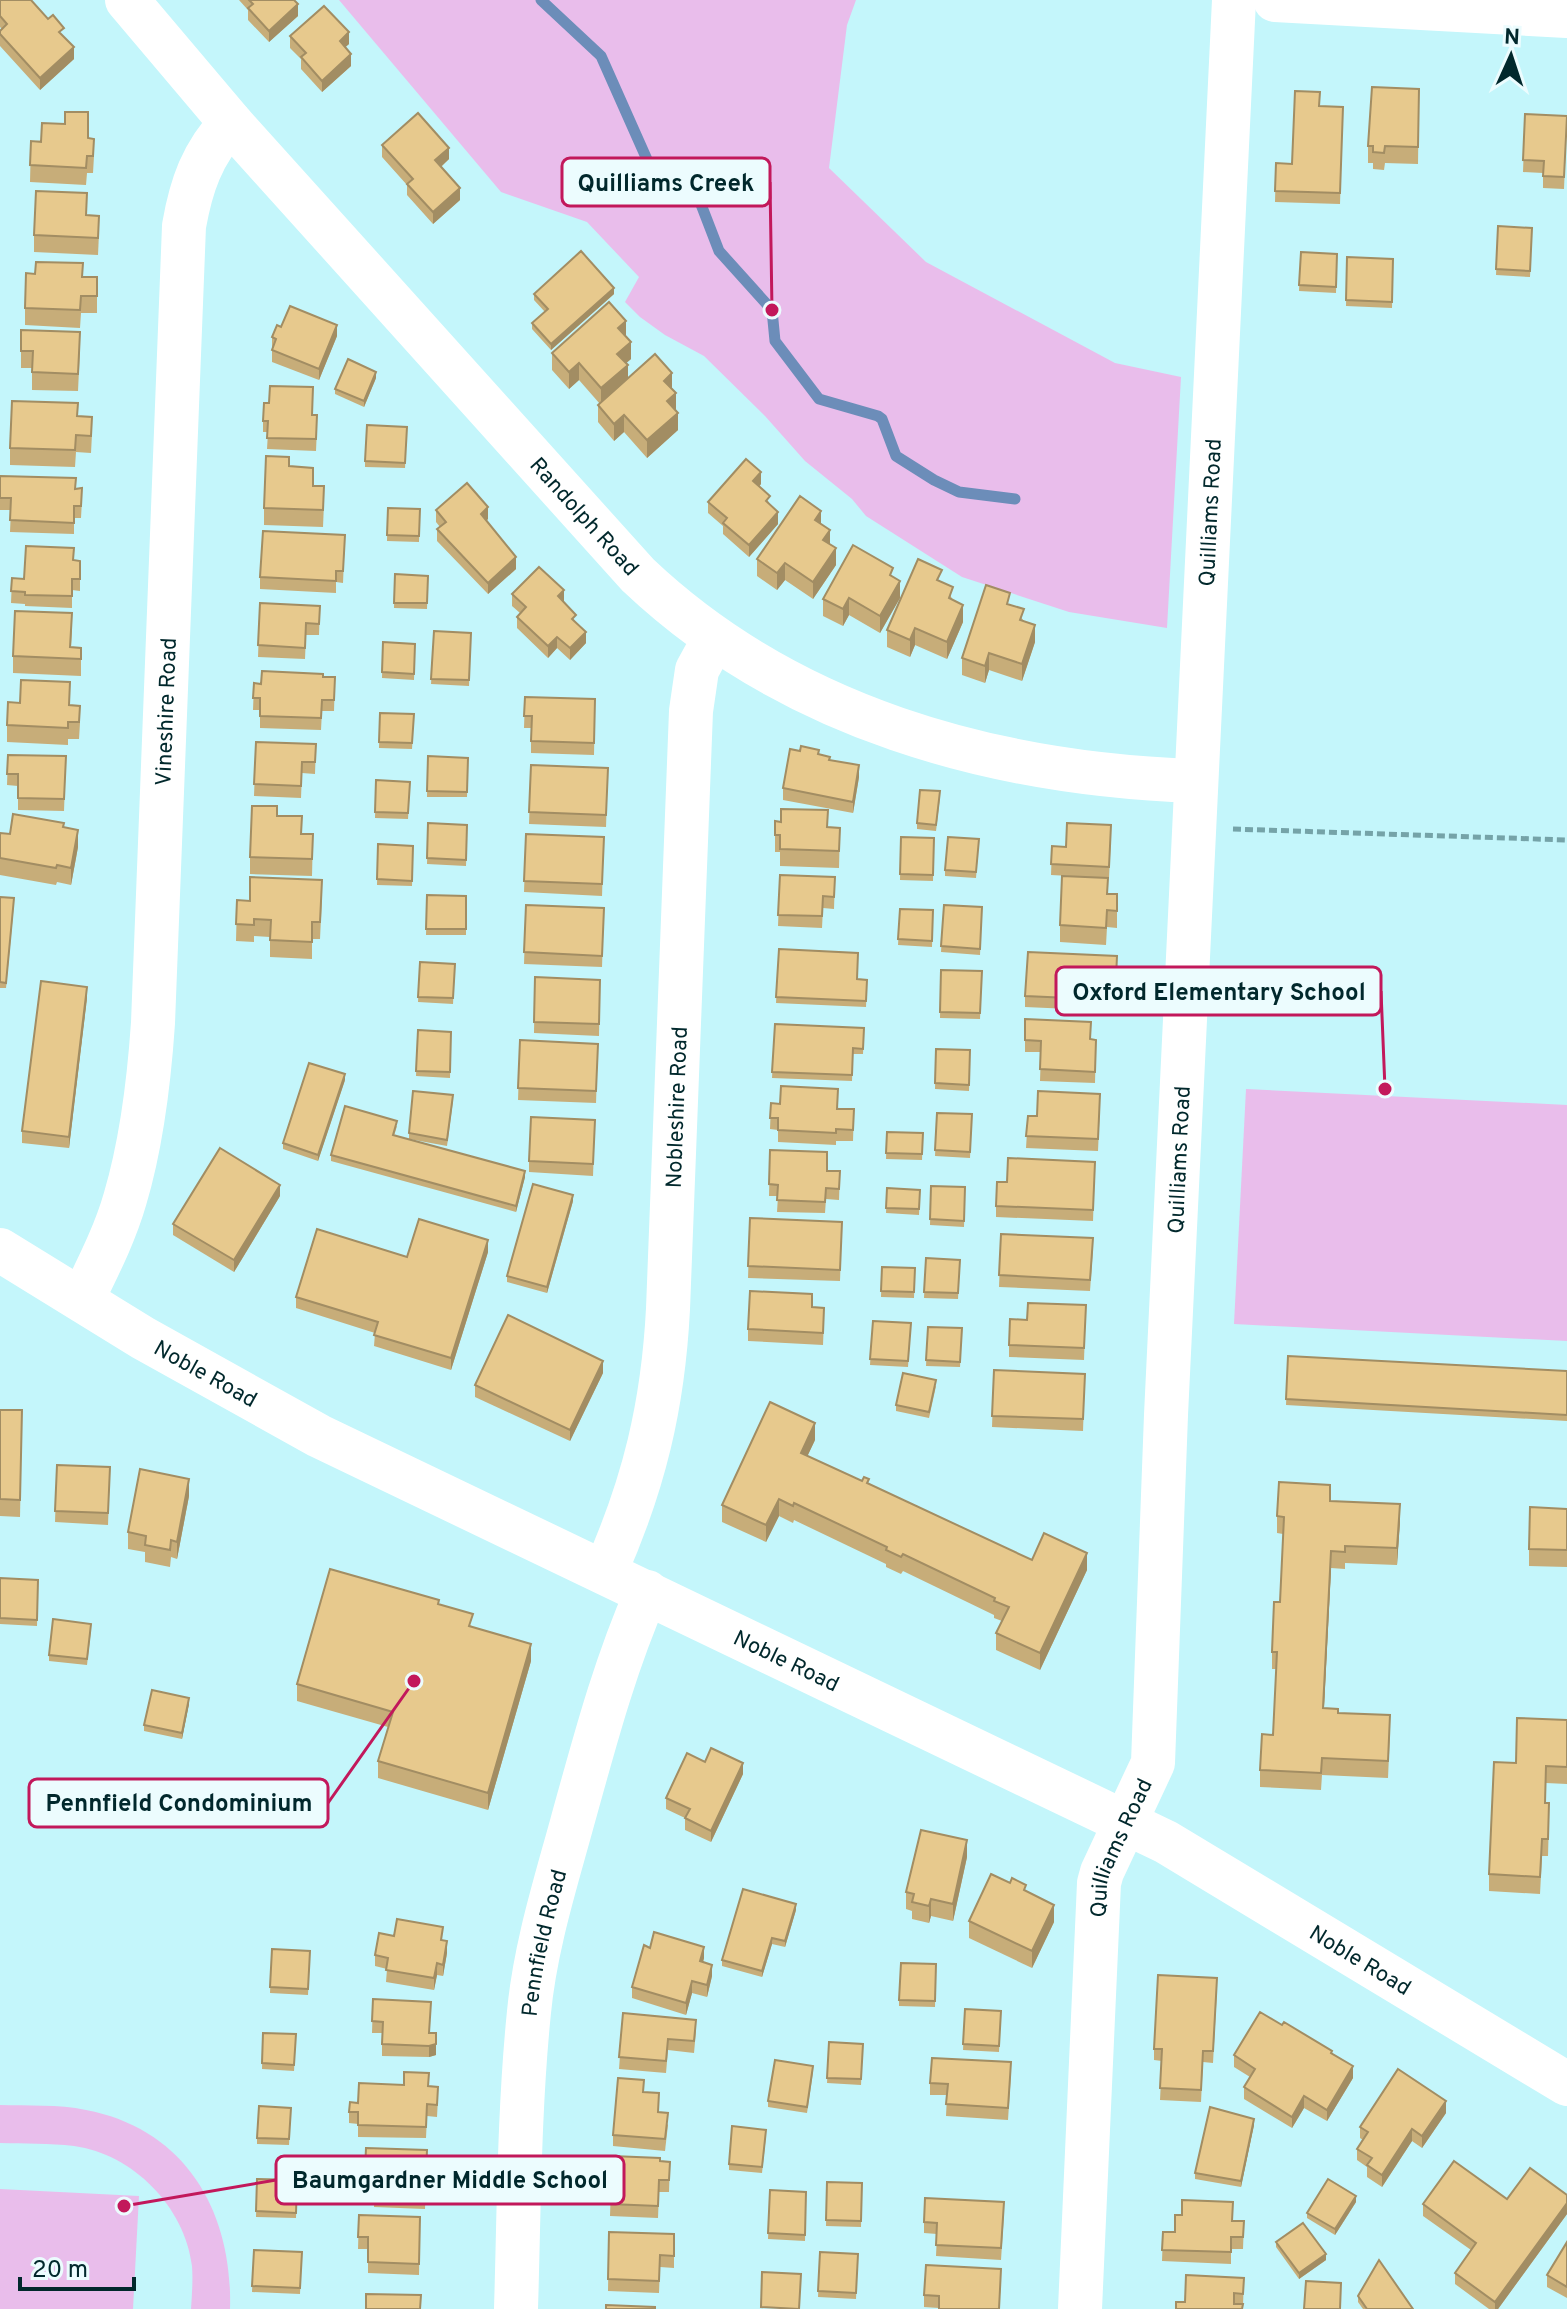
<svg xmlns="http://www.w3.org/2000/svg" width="1567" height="2309" font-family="Overpass,sans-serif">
	<rect width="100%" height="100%" fill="#c4f6fb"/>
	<!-- green -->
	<g fill="#e9bdeb">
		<path d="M339,0H856L847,25L829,168L926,262L1115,363L1181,377L1167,628L1069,612L962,577L866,516L852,499L805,461L765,416L704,356L665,335L640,317L625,302L639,277L587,222L501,192Z"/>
		<path d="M1246,1089L1567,1105V1341L1234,1324Z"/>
		<path d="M0,2105C28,2106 58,2104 86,2110C186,2129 233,2212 230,2309H191C192,2295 193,2280 192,2266C185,2207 133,2154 74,2146C50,2143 24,2144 0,2143Z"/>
		<path d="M0,2189L139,2196L133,2309H0Z"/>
	</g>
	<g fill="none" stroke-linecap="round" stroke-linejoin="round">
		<!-- stream -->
		<path stroke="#6c8db9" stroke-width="11" d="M541,0L601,56L653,173L697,194L719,251L772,310L775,341L819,399L878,416L882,419L896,456L934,480L959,492L1015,499"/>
		<!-- path -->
		<path stroke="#75a3a8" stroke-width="5" stroke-dasharray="8 4" stroke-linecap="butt" d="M1233,829L1567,840"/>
		<!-- minor -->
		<g stroke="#fff" stroke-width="44">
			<path id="s1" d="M127,0L231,123L638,575C789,718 992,774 1196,781"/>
			<path d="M1275,0L1567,16"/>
			<path id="s2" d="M82,1300C98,1267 115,1234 125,1199C142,1142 149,1082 153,1023L184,226C191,186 202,153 231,123"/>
			<path id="s3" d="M605,1572C644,1484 663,1406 668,1309L691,711L697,670L714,639"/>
			<path id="s4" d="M516,2309C519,2210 519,2110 529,2012C535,1948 555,1885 572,1823C594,1744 614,1667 647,1592"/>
			<path id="s5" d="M1080,2309L1099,1883L1102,1872L1153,1763L1166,1415L1234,0"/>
		</g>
		<!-- secondary -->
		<path stroke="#fff" stroke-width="44" id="s6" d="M0,1250L143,1338L319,1436L1166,1842L1567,2084"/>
	</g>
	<!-- wall -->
	<g fill="#c7ad79">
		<path d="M0,0L64,37L74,59L40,90L0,46V31L2,29L0,27Z"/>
		<path d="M239,0H294L298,16L269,42L248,20V10Z"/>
		<path d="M290,36L349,44L345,47L351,66L322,92L301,69V59L290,48Z"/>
		<path d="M1419,89L1418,164L1385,163L1384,170L1373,169V163H1368V146Z"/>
		<path d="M1320,106L1343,107L1340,204L1275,202L1276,163L1292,164Z"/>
		<path d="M1525,114L1567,116L1564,189L1543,188V173L1523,172Z"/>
		<path d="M88,138L94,156L93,173H87L86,185L30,182L31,141Z"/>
		<path d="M382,145L449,159L441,167L460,200L433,224L407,195V185L382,157Z"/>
		<path d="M87,215L99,233L98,255L34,252V235Z"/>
		<path d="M1498,226L1532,228L1530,277L1496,275Z"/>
		<path d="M1301,252L1337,254L1336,293L1299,291Z"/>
		<path d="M1347,257L1393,259L1392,308L1346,306Z"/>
		<path d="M83,277H97V313H81L80,328L25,325V308Z"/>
		<path d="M534,294H614L551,350L532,329V323L545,312L534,300Z"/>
		<path d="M281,327L337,336L319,380L272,362V337Z"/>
		<path d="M21,330L80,349L78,391L32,390V368H21Z"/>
		<path d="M626,337L631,359L626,363L628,379L672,389L678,430L647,458L624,432L614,441L598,422V405L600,404L579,380L569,389L552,370V353Z"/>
		<path d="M376,378L364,407L335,394V389Z"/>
		<path d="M313,415L317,427L316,451L267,449L268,432H263V421Z"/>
		<path d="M78,416L92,434L91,453L76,452L75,467L10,465V448Z"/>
		<path d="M407,427L405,468L365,467V461Z"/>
		<path d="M289,466L313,486L324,503L323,527L264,525V508Z"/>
		<path d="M0,476L76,489L82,500L81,518H74V534L10,532L11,510H0Z"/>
		<path d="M761,484L759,487L770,504L778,524L749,557L723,534V526L708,513V502Z"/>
		<path d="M388,508L420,509L419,542L387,541Z"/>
		<path d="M436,510L488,519L486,521L516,569L488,594L437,541V529L440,527L436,522Z"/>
		<path d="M821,524L836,565L813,599L785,580L777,590L757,576V559Z"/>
		<path d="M345,535L343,583L336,582V593L260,589V577Z"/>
		<path d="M74,560L80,561V591L72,590V608L25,606V604L11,603L12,578L24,579Z"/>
		<path d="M395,574L428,576L427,609L394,608Z"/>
		<path d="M893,577L900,598L880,633L849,615L843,626L823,616V599Z"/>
		<path d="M942,582L953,600L963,622L947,659L915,645L910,657L887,647V630Z"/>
		<path d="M512,594L564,602L576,623L586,643L570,660L557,648L548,658L517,628V617L520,613L512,606Z"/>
		<path d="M260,603L320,606L319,635H306L305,659L258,657Z"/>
		<path d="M1010,605L1024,621L1035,642L1022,681L989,670L985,683L962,675V658Z"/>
		<path d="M72,630L71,647L81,648V676L13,673V656Z"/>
		<path d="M434,631L471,633L469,686L431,684Z"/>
		<path d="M383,642L415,644L414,680L382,678Z"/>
		<path d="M323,677H335L334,711H322L321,730L260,728V710H253L254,683L261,684Z"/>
		<path d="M525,697L595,699L594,755L531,753V728H524Z"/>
		<path d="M70,705L80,723L79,739H68V745L7,742V725Z"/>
		<path d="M380,713L414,714L412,749L379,748Z"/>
		<path d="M256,742L316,744L315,774L302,773L301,798L254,796Z"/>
		<path d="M8,755L66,756L64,811L18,810V786L7,785Z"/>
		<path d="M819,755L859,777L853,813L783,800V788Z"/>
		<path d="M428,756L468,758L467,797H427Z"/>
		<path d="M531,765L608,768L606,827L529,824Z"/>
		<path d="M376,780L410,782L408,819L375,818Z"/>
		<path d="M940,797L936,831L917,829V823Z"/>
		<path d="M277,816L302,834H313L312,876L250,874V857Z"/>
		<path d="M775,821L840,828L839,868L780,866V852H775Z"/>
		<path d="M428,823L467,825L466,866L427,864Z"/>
		<path d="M64,827L78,847L71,885L57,882L56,885L0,875V833L10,834Z"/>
		<path d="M526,834L604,837L602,896L524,892Z"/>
		<path d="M1111,836L1109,878L1051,875L1052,846L1066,847Z"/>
		<path d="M901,837L934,838L933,881L900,880Z"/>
		<path d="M979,839L976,878L945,876V870Z"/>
		<path d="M378,844L413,846L412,886L377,885Z"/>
		<path d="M780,875L835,877L834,909L823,908L822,928L778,926Z"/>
		<path d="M1108,894H1117V928L1107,927L1106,945L1060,942V925Z"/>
		<path d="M427,895L466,896V935H426Z"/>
		<path d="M0,897L14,904L6,988H0Z"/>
		<path d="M322,897L320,939H312V959L270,957V937L254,936V942L236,941L237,900L250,901Z"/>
		<path d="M526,905L604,908L602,967L524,964Z"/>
		<path d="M944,905L982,907L980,955L941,952Z"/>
		<path d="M900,909L933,910L932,947L898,945Z"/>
		<path d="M779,949L857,979L867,980L866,1007L776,1003Z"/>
		<path d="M1117,956L1115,1011L1025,1007V996Z"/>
		<path d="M420,962L455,964L453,1004L418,1002Z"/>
		<path d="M941,970L982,971L980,1019L940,1018Z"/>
		<path d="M535,977L600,980L599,1036L534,1033Z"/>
		<path d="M87,998L69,1148L22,1143V1131Z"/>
		<path d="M1025,1019L1091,1040H1096L1095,1083L1040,1081L1041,1052H1025Z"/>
		<path d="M775,1024L864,1028L863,1054H853L852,1081L772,1078Z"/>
		<path d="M418,1030L451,1032L450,1078L416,1076Z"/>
		<path d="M520,1040L598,1044L596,1103L518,1100Z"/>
		<path d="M936,1049L970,1050L969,1091L935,1089Z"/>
		<path d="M345,1080L318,1161L283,1149V1143Z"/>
		<path d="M453,1101L447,1146L409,1139V1133Z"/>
		<path d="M771,1103L854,1109L853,1141H836V1145L778,1142V1130L770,1129Z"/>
		<path d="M1100,1105L1098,1151L1026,1148L1028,1116H1037Z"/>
		<path d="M937,1113L972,1114L970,1158L935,1156Z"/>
		<path d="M595,1120L593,1176L529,1172V1161Z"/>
		<path d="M397,1126L394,1136L525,1177L516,1212L331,1161V1155Z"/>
		<path d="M887,1132L923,1133L922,1160L886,1159Z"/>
		<path d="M770,1150L827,1171H840L839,1200L826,1199L825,1213L777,1212L778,1196H769Z"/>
		<path d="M1095,1162L1093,1221L996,1217V1206L1007,1182Z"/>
		<path d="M931,1186L965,1187L964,1227L930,1225Z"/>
		<path d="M887,1188L920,1190L919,1215L886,1213Z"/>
		<path d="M280,1196L234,1272L173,1235V1224Z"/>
		<path d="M573,1201L547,1293L507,1282V1276Z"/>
		<path d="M750,1218L842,1222L840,1281L748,1278Z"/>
		<path d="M1001,1234L1093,1249L1090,1291L999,1287Z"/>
		<path d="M488,1252L451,1370L374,1346L375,1333L296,1308V1297L407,1257Z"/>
		<path d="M926,1258L960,1260L958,1299L924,1298Z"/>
		<path d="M882,1267L915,1268L914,1298L881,1297Z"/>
		<path d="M1086,1305L1084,1360L1009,1357V1345L1027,1320Z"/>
		<path d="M812,1307L824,1319L823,1345L748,1341V1329Z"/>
		<path d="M873,1321L911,1323L908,1367L870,1365Z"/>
		<path d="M928,1327L962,1328L960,1367L926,1366Z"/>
		<path d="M1288,1356L1567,1371V1421L1286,1405Z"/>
		<path d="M994,1370L1085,1374L1083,1431L992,1427Z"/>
		<path d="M603,1373L570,1441L475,1397V1385Z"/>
		<path d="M936,1386L929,1418L896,1411V1405Z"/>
		<path d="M0,1410H22L20,1517L0,1516Z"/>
		<path d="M815,1440L807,1456L1032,1560L1087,1570L1040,1670L996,1650V1633L1002,1621L994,1618V1615L903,1571L901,1574L886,1567V1564L794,1520L793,1523L779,1516L766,1542L722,1522V1505Z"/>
		<path d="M57,1465L110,1467L108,1525L55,1522Z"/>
		<path d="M189,1496L177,1559L171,1557L170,1567L145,1562V1552L128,1549V1532Z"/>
		<path d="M1330,1501L1400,1521L1397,1565L1345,1563V1569L1331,1568L1324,1708L1390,1732L1388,1778L1322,1775L1321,1790L1260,1787V1770L1273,1735L1277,1669H1272V1652L1280,1602L1283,1534L1277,1533V1516Z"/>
		<path d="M1567,1509V1567L1529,1566V1549Z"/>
		<path d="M0,1578L38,1580L37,1626L0,1624Z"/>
		<path d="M439,1604L473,1627L531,1661L488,1810L378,1778V1761L388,1727L297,1701V1684Z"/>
		<path d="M91,1630L87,1665L49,1661V1655Z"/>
		<path d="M189,1704L182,1739L144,1731V1725Z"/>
		<path d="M1567,1720V1784L1546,1783V1803L1549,1820L1548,1856H1542L1540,1894L1489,1891V1874Z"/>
		<path d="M705,1762L743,1774L711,1842L685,1830V1818L666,1809V1798Z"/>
		<path d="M967,1857L953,1921L931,1916L929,1923L912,1919V1911L906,1909V1892Z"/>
		<path d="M796,1910L785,1947L772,1944L762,1977L722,1966V1960Z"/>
		<path d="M969,1921L1054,1922L1032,1968L969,1938Z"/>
		<path d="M394,1936L443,1941L447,1953L443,1976L437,1975L434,1990L386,1982L387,1969L375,1966V1955Z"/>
		<path d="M650,1948L704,1958L703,1962L712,1976L707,1997L692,1993L686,2015L632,1998V1987Z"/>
		<path d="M272,1949L310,1951L308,1995L270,1993Z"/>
		<path d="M936,1964L935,2007L899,2006V2000Z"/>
		<path d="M1217,1990L1213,2063L1203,2062L1201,2102L1160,2100L1162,2061L1154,2060V2049Z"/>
		<path d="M373,1999L430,2033L436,2045V2055L429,2057L382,2056V2033H372Z"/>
		<path d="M965,2009L1001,2011L999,2052L963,2050Z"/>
		<path d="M623,2013L696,2031L694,2053L668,2050L666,2073L619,2069Z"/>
		<path d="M263,2033L296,2034L294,2071L262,2069Z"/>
		<path d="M829,2042L863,2044L861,2085L827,2083Z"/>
		<path d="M1332,2054L1353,2078L1327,2121L1304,2108L1292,2128L1244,2099V2087L1250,2077L1234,2067V2055Z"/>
		<path d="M813,2072L807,2113L768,2107V2101Z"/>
		<path d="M1011,2074L1008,2120L946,2116L947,2095H930V2083Z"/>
		<path d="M429,2086L438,2098L437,2117L427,2116L426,2138L358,2137V2124L349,2123V2112L358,2103Z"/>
		<path d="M644,2092L668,2125L665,2151L613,2146V2135Z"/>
		<path d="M291,2108L289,2145L257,2144V2138Z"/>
		<path d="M1446,2113L1422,2148L1412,2141L1382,2187L1367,2177V2167L1357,2160V2149L1363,2140L1360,2138V2127Z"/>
		<path d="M1254,2125L1241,2187L1195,2179V2173Z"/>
		<path d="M766,2136L762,2173L729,2170V2164Z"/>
		<path d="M366,2148L427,2150L425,2209L374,2207L375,2182H365Z"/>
		<path d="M612,2156L670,2162L669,2192H659L658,2218L610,2216Z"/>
		<path d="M257,2179L297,2180L296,2218L256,2217Z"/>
		<path d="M827,2182L862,2183L861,2227L826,2226Z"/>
		<path d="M770,2190L806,2192L805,2241L768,2239Z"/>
		<path d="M1507,2199L1567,2214L1498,2309H1489L1455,2284V2273L1471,2250L1423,2216V2204Z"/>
		<path d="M1356,2202L1335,2235L1307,2218V2213Z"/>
		<path d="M1004,2214L1001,2260L936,2256L937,2234L924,2233V2222Z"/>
		<path d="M359,2215L420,2217L419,2275L368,2273V2249H358Z"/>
		<path d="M1232,2221H1244L1243,2249H1231V2264L1162,2261L1163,2232H1175Z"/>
		<path d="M609,2232L674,2234V2268L660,2267L659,2293L608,2291Z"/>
		<path d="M1276,2242L1326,2260L1299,2279L1276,2247Z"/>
		<path d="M1567,2242V2298L1547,2287V2275Z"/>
		<path d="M254,2250L302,2252L300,2294L252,2292Z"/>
		<path d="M820,2252L858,2254L856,2299L818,2297Z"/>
		<path d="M1244,2278L1243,2305L1185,2302Z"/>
		<path d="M1001,2281L999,2309H939V2308L924,2307V2295Z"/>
		<path d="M1358,2296L1413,2309H1363L1358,2302Z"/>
	</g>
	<!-- shaded-wall -->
	<g fill="#a28d63">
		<path d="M298,4V16L269,42V31Z"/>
		<path d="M349,32V44L340,52V41Z"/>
		<path d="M74,47V59L40,90V78Z"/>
		<path d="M351,54V66L322,92V81Z"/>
		<path d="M449,148V159L435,172V160Z"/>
		<path d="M460,188V200L433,224V212Z"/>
		<path d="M614,288V294L551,350V344Z"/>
		<path d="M626,321V338L618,328Z"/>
		<path d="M337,325V336L319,380V369Z"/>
		<path d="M631,342V359L617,371V354Z"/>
		<path d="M579,363V380L569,389V372Z"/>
		<path d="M628,365V382L601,405V388Z"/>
		<path d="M376,372V378L364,407V401Z"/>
		<path d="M672,373V390L664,381Z"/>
		<path d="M676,393V410L667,401Z"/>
		<path d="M678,413V430L647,458V440Z"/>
		<path d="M624,415V432L614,441V424Z"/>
		<path d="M761,472V484L753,493V481Z"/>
		<path d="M488,507V519L481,525V514Z"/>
		<path d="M821,511V528L815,520Z"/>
		<path d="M778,512V524L749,557V545Z"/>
		<path d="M830,530V547L823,540Z"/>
		<path d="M836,548V565L813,599V582Z"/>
		<path d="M516,557V569L488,594V583Z"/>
		<path d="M785,563V580L777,590V573Z"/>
		<path d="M900,581V598L880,633V616Z"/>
		<path d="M564,590V602L558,596Z"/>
		<path d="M849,598V615L843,626V609Z"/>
		<path d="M963,605V622L947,659V642Z"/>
		<path d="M1035,625V642L1022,681V664Z"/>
		<path d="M915,628V645L910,657V640Z"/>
		<path d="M586,632V643L570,660V648Z"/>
		<path d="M557,637V648L548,658V646Z"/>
		<path d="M989,653V670L985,683V666Z"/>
		<path d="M859,765V777L853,813V802Z"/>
		<path d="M78,830V847L71,885V868Z"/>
		<path d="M87,987V998L69,1148V1137Z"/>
		<path d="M345,1074V1080L318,1161V1155Z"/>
		<path d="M525,1171V1177L516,1212V1206Z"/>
		<path d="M280,1185V1196L234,1272V1260Z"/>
		<path d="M573,1195V1201L547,1293V1287Z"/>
		<path d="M488,1240V1252L451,1370V1358Z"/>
		<path d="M603,1361V1373L570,1441V1430Z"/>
		<path d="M815,1423V1440L801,1470V1453Z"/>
		<path d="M189,1479V1496L177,1559V1542Z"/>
		<path d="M779,1499V1516L766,1542V1525Z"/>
		<path d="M1400,1504V1521L1397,1565V1548Z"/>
		<path d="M1331,1551V1568L1323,1725V1708Z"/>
		<path d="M1087,1553V1570L1040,1670V1653Z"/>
		<path d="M531,1644V1661L488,1810V1793Z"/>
		<path d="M189,1698V1704L182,1739V1733Z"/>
		<path d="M743,1763V1774L711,1842V1831Z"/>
		<path d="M967,1840V1857L953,1921V1904Z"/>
		<path d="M931,1899V1916L929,1923V1906Z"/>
		<path d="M796,1904V1910L785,1947V1941Z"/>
		<path d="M1054,1905V1922L1032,1968V1951Z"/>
		<path d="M772,1938V1944L762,1977V1971Z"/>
		<path d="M447,1941V1953L443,1976V1965Z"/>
		<path d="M704,1947V1958L700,1973V1961Z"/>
		<path d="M437,1963V1975L434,1990V1978Z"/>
		<path d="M712,1965V1976L707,1997V1985Z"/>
		<path d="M692,1981V1993L686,2015V2003Z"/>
		<path d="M436,2033V2055L429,2057V2046Z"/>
		<path d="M1353,2066V2078L1327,2121V2110Z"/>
		<path d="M1304,2096V2108L1292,2128V2117Z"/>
		<path d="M1446,2101V2113L1422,2148V2136Z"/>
		<path d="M1254,2119V2125L1241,2187V2181Z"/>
		<path d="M1412,2129V2141L1382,2187V2175Z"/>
		<path d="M1356,2196V2202L1335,2235V2229Z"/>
		<path d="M1567,2203V2214L1498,2309H1495V2302Z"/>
		<path d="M1326,2254V2260L1299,2279V2273Z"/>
	</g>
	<!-- building -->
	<g fill="#e7c98d" stroke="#a28d63" stroke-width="2">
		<path d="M0,0H31L48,19L53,15L64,28L59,32L74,47L40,78L0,34V31L7,24L0,16Z"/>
		<path d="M249,0H294L298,4L269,31L248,8L253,4Z"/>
		<path d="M324,6L349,32L340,41L351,54L322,81L301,57L306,53L290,36Z"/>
		<path d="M1372,87L1419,89L1418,147L1385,146L1384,153L1373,152V146H1368Z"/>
		<path d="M1295,91L1320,92L1319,106L1343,107L1340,193L1275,191L1276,163L1292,164Z"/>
		<path d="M65,112H88V138L94,139L93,156H87L86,168L30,165L31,141L41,142L42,123L65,124Z"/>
		<path d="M418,113L449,148L435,160L460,188L433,212L407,184L413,179L382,145Z"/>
		<path d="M1525,114L1567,116L1564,177L1543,176L1544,161L1523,160Z"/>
		<path d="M36,191L87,193L86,215L99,216L98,238L34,235Z"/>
		<path d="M1498,226L1532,228L1530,271L1496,269Z"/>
		<path d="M581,251L614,288L551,344L532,323L548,309L534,294Z"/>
		<path d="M1301,252L1337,254L1336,287L1299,285Z"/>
		<path d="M1347,257L1393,259L1392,302L1346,300Z"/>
		<path d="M36,262L83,263L82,277H97V296H81L80,310L25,308L26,273L35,274Z"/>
		<path d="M609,302L626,321L618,328L631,342L617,354L628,365L601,388L579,363L569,372L552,353Z"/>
		<path d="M290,306L337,325L319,369L272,350L276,339L272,337L277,325L281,327Z"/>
		<path d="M21,330L80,332L78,374L32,372L33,351H21Z"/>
		<path d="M655,354L672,373L664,381L676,393L667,401L678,413L647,440L624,415L614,424L598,405Z"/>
		<path d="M348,359L376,372L364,401L335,389Z"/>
		<path d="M270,386L313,387L312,415H317L316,439L267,438L268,421H263L264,403H269Z"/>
		<path d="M12,401L78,403L77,416L92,417L91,436L76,435L75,450L10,448Z"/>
		<path d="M367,425L407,427L405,463L365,461Z"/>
		<path d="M266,456L289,457V466L313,468V486H324L323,510L264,508Z"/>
		<path d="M746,459L761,472L753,481L770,496L766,501L778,512L749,545L723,523L727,518L708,502Z"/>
		<path d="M0,476L76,478L75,489L82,488L81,506H74V523L10,520L11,498H0Z"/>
		<path d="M467,483L488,507L481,514L516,557L488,583L437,529L446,522L436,510Z"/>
		<path d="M800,496L821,511L815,520L830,530L823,540L836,548L813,582L785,563L777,573L757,559Z"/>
		<path d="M388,508L420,509L419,536L387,535Z"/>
		<path d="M263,531L345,535L343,571H336V581L260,577Z"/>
		<path d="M853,545L893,568L890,575L900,581L880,616L849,598L843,609L823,599Z"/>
		<path d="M26,546L74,548L73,560L80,561V579H72V596L25,595V592L11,591L12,578L24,579Z"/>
		<path d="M918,559L942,570L937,580L953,587L949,598L963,605L947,642L915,628L910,640L887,630Z"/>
		<path d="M539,567L564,590L558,596L576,615L572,619L586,632L570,648L557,637L548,646L517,617L526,607L512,594Z"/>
		<path d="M395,574L428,576L427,603H394Z"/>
		<path d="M986,585L1010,593L1007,604L1024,609L1020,620L1035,625L1022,664L989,653L985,666L962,658Z"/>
		<path d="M260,603L320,606L319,624L306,623L305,648L258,645Z"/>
		<path d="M15,611L72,613L70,647L81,648V659L13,656Z"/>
		<path d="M434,631L471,633L469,680L431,679Z"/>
		<path d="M383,642L415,644L414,674L382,672Z"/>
		<path d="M262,671L323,674V677H335L334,700H322L321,718L260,716V698H253L254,683L261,684Z"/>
		<path d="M21,680L70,682L69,705L80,706L79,722H68V728L7,725L8,702L20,703Z"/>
		<path d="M525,697L595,699L594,743L531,741L532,716H524Z"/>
		<path d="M380,713L414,714L412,743L379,742Z"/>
		<path d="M256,742L316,744L315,762H302L301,786L254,784Z"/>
		<path d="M801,746L819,750L818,754L830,757L829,760L859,765L853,802L783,788L790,749L800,751Z"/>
		<path d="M8,755L66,756L64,799L18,798V774H7Z"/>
		<path d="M428,756L468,758L467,792L427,791Z"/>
		<path d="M531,765L608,768L606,815L529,812Z"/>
		<path d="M376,780L410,782L408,813L375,812Z"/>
		<path d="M920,790L940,791L936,825L917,823Z"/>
		<path d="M252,806H277V816H302L301,834H313L312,859L250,857Z"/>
		<path d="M781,809L828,810L827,827L840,828L839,851L780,849V835H775V821L781,822Z"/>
		<path d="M13,814L64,823L63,827L78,830L71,868L57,865L56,868L0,858V833L10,834Z"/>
		<path d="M428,823L467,825L466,860L427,858Z"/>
		<path d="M1067,823L1111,825L1109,867L1051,864L1052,846L1066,847Z"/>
		<path d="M526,834L604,837L602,884L524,881Z"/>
		<path d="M901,837L934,838L933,875L900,874Z"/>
		<path d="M948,837L979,839L976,872L945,870Z"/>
		<path d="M378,844L413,846L412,881L377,879Z"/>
		<path d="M780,875L835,877L834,897L823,896L822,916L778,915Z"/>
		<path d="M1062,876L1108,878L1107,894H1117V911L1107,910L1106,928L1060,925Z"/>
		<path d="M250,877L322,880L320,922H312V942L270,940L271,920L254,919V925L236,924L237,900L250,901Z"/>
		<path d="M427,895L466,896V929H426Z"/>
		<path d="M0,897L14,898L6,983L0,982Z"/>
		<path d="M526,905L604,908L602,956L524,952Z"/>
		<path d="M944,905L982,907L980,949L941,946Z"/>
		<path d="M900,909L933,910L932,941L898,939Z"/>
		<path d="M779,949L858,953L857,979L867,980L866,1001L776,997Z"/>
		<path d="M1028,952L1117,956L1115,1000L1025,996Z"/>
		<path d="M420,962L455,964L453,998L418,997Z"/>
		<path d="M941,970L982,971L980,1013L940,1012Z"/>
		<path d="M535,977L600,980L599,1024L534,1022Z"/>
		<path d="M41,981L87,987L69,1137L22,1131Z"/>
		<path d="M1025,1019L1091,1022L1090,1039L1096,1040L1095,1072L1040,1069L1041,1041L1025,1040Z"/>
		<path d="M775,1024L864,1028L863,1049L853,1048L852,1075L772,1072Z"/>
		<path d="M418,1030L451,1032L450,1072L416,1071Z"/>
		<path d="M520,1040L598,1044L596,1091L518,1088Z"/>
		<path d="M936,1049L970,1050L969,1085L935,1083Z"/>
		<path d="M309,1063L345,1074L318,1155L283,1143Z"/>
		<path d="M781,1086L838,1089L837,1109H854L853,1130L836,1129V1133L778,1130V1118H770L771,1103L780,1104Z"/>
		<path d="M413,1091L453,1095L447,1140L409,1133Z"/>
		<path d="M1038,1091L1100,1094L1098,1139L1026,1136L1028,1116H1037Z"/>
		<path d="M345,1106L397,1121L393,1135L525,1171L516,1206L331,1155Z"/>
		<path d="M937,1113L972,1114L970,1152L935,1150Z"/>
		<path d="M531,1117L595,1120L593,1164L529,1161Z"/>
		<path d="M887,1132L923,1133L922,1154L886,1153Z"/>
		<path d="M220,1148L280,1185L234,1260L173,1224Z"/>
		<path d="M770,1150L827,1152V1171H840L839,1189L826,1188L825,1202L777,1200L778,1185L769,1184Z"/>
		<path d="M1008,1158L1095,1162L1093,1210L996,1206L997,1182H1007Z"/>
		<path d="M533,1184L573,1195L547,1287L507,1276Z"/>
		<path d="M931,1186L965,1187L964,1221L930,1219Z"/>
		<path d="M887,1188L920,1190L919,1209L886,1208Z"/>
		<path d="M750,1218L842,1222L840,1270L748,1266Z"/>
		<path d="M419,1219L488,1240L451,1358L374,1335L378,1322L296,1297L317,1229L407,1257Z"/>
		<path d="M1001,1234L1093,1238L1090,1280L999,1275Z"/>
		<path d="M926,1258L960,1260L958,1293L924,1292Z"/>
		<path d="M882,1267L915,1268L914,1292L881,1291Z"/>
		<path d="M750,1291L812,1294V1307L824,1308L823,1333L748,1329Z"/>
		<path d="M1028,1303L1086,1305L1084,1348L1009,1345L1010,1319L1027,1320Z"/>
		<path d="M508,1315L603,1361L570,1430L475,1385Z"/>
		<path d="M873,1321L911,1323L908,1361L870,1359Z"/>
		<path d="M928,1327L962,1328L960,1362L926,1360Z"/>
		<path d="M1288,1356L1567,1371V1415L1286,1399Z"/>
		<path d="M994,1370L1085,1374L1083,1419L992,1416Z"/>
		<path d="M903,1373L936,1380L929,1412L896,1405Z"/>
		<path d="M770,1402L815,1423L801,1453L862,1481L864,1477L869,1479L867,1483L1032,1560L1044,1533L1087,1553L1040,1653L996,1633L1009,1607L994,1601L995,1598L903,1554L901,1557L886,1550L887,1547L794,1503L793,1506L779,1499L766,1525L722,1505Z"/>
		<path d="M0,1410H22L20,1500L0,1499Z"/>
		<path d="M57,1465L110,1467L108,1513L55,1511Z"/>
		<path d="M140,1469L189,1479L177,1542L171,1540L170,1550L145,1545L146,1536L128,1532Z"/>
		<path d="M1279,1482L1330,1485V1501L1400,1504L1397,1548L1345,1546V1552L1331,1551L1323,1708L1338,1709V1713L1390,1715L1388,1761L1322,1758L1321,1773L1260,1770L1262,1734L1273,1735L1277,1652H1272L1274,1602H1280L1284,1517L1277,1516Z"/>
		<path d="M1530,1507L1567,1509V1550L1529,1549Z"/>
		<path d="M330,1569L439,1600L438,1604L473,1614L469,1626L531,1644L488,1793L378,1761L393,1712L297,1684Z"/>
		<path d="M0,1578L38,1580L37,1620L0,1618Z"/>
		<path d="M53,1619L91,1624L87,1659L49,1655Z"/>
		<path d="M152,1690L189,1698L182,1733L144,1725Z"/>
		<path d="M1517,1718L1567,1720V1767L1546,1766L1545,1803H1549L1548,1839H1542L1540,1877L1489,1874L1494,1762L1516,1763Z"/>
		<path d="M711,1748L743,1763L711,1831L685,1818L690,1809L666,1798L687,1753L705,1762Z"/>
		<path d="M921,1830L967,1840L953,1904L931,1899L929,1906L912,1902L914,1894L906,1892Z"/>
		<path d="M991,1874L1010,1883L1012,1878L1026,1885L1024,1890L1054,1905L1032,1951L969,1921Z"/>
		<path d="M743,1889L796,1904L785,1941L772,1938L762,1971L722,1960Z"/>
		<path d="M397,1919L443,1927L441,1940L447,1941L443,1965L437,1963L434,1978L386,1970L388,1958L375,1955L379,1933L394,1936Z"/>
		<path d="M654,1932L704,1947L700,1961L712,1965L707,1985L692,1981L686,2003L632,1987L644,1945L650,1948Z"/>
		<path d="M272,1949L310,1951L308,1989L270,1987Z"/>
		<path d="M901,1963L936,1964L935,2001L899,2000Z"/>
		<path d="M1158,1975L1217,1978L1213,2051H1203L1201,2090L1160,2088L1162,2049H1154Z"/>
		<path d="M373,1999L431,2002L429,2033H436V2044L429,2046L382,2044L383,2022L372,2021Z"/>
		<path d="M965,2009L1001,2011L999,2046L963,2044Z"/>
		<path d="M1260,2012L1282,2025L1284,2022L1332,2051L1331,2053L1353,2066L1327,2110L1304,2096L1292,2117L1244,2087L1255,2069L1234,2055Z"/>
		<path d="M623,2013L696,2020L694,2041L668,2039L666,2061L619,2057Z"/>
		<path d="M263,2033L296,2034L294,2065L262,2063Z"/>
		<path d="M829,2042L863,2044L861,2079L827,2078Z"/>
		<path d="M932,2058L1011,2062L1008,2108L946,2104L948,2084L930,2083Z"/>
		<path d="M775,2060L813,2066L807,2107L768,2101Z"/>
		<path d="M1398,2069L1446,2101L1422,2136L1412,2129L1382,2175L1367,2165L1372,2158L1357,2149L1368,2132L1360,2127Z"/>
		<path d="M404,2072L429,2073L428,2086L438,2087L437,2105L427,2104L426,2127L358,2125V2112H349L350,2102L358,2103L359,2083L404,2085Z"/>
		<path d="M618,2078L644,2080L643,2092L659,2093L658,2112L668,2113L665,2139L613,2135Z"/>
		<path d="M259,2106L291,2108L289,2139L257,2138Z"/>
		<path d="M1210,2107L1254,2119L1241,2181L1195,2173Z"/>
		<path d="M732,2126L766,2130L762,2167L729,2164Z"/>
		<path d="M366,2148L427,2150L425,2197L374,2195L375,2171L365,2170Z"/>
		<path d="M612,2156L660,2158V2161L670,2162L669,2180H659L658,2206L610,2204Z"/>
		<path d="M1454,2161L1507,2199L1530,2168L1567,2195V2203L1495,2302L1455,2273L1476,2243L1423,2204Z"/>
		<path d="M257,2179L297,2180L296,2213L256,2211Z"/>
		<path d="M1328,2179L1356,2196L1335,2229L1307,2213Z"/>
		<path d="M827,2182L862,2183L861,2221L826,2220Z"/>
		<path d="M770,2190L806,2192L805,2235L768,2233Z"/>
		<path d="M925,2198L1004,2202L1001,2248L936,2245L937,2223L924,2222Z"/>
		<path d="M1182,2200L1233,2202L1232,2221H1244L1243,2237H1231V2252L1162,2250L1163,2232H1175V2215H1182Z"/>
		<path d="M359,2215L420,2217L419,2264L368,2262V2237H358Z"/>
		<path d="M1303,2223L1326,2254L1299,2273L1276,2242Z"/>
		<path d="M609,2232L674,2234V2256L660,2255L659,2281L608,2279Z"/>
		<path d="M1567,2242V2287L1547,2275Z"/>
		<path d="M254,2250L302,2252L300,2288L252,2286Z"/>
		<path d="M820,2252L858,2254L856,2293L818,2291Z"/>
		<path d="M1379,2260L1413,2309H1367L1358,2296Z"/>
		<path d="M926,2265L1001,2269L999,2309H939V2296L924,2295Z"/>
		<path d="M762,2272L801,2274L799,2309L761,2307Z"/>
		<path d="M1186,2275L1244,2278L1243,2294L1234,2293V2304H1243L1242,2309H1176V2302H1185Z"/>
		<path d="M1306,2281L1341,2283L1340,2309H1304Z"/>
		<path d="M366,2294L421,2295L420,2309H366Z"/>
		<path d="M606,2305L655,2307V2309H606Z"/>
	</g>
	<g text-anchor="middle" stroke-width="6" stroke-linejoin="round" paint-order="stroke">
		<!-- street labels -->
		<g font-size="22" fill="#01282c" stroke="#ecfcfe">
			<text dy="8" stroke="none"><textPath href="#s5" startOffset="1810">Quilliams Road</textPath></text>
			<text dy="8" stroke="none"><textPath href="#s1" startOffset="690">Randolph Road</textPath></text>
			<text dy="8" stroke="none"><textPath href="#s2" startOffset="600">Vineshire Road</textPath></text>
			<text dy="8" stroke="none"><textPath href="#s3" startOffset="474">Nobleshire Road</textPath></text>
			<text dy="8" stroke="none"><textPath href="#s5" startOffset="1162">Quilliams Road</textPath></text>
			<text dy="8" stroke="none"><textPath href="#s6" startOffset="240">Noble Road</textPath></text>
			<text dy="8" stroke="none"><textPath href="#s6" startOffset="888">Noble Road</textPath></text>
			<text dy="8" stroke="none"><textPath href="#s5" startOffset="466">Quilliams Road</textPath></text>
			<text dy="8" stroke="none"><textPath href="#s4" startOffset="368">Pennfield Road</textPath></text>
			<text dy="8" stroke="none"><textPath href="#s6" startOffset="1536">Noble Road</textPath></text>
		</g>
	</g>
	<!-- callouts -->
	<path fill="none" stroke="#c2185b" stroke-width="3" d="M772 310L770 182M1385 1089L1381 991M414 1681L328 1803M124 2206L276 2180"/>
	<g fill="#c2185b" stroke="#ecfcfe" stroke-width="3">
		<circle cx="772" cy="310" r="8"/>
		<circle cx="1385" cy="1089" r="8"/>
		<circle cx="414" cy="1681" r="8"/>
		<circle cx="124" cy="2206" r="8"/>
	</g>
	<g fill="#ecfcfe" stroke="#c2185b" stroke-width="3">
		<rect x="562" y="158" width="208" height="48" rx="8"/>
		<rect x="1056" y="967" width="325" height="48" rx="8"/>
		<rect x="29" y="1779" width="299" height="48" rx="8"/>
		<rect x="276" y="2156" width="348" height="48" rx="8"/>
	</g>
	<g font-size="24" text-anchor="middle" font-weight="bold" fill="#01282c">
		<text x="666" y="191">Quilliams Creek</text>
		<text x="1219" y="1000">Oxford Elementary School</text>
		<text x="179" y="1811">Pennfield Condominium</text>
		<text x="450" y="2188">Baumgardner Middle School</text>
	</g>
	<!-- north arrow -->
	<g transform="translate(1511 56) rotate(3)" stroke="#ecfcfe" stroke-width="6" paint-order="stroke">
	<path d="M0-6L14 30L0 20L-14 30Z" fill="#01282c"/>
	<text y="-12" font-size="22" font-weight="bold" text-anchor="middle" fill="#01282c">N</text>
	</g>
	<!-- scale -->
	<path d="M20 2277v12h114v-12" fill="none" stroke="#01282c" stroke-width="4"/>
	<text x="32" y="2277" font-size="24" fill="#01282c" stroke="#ecfcfe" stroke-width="6" paint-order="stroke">20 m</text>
</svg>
